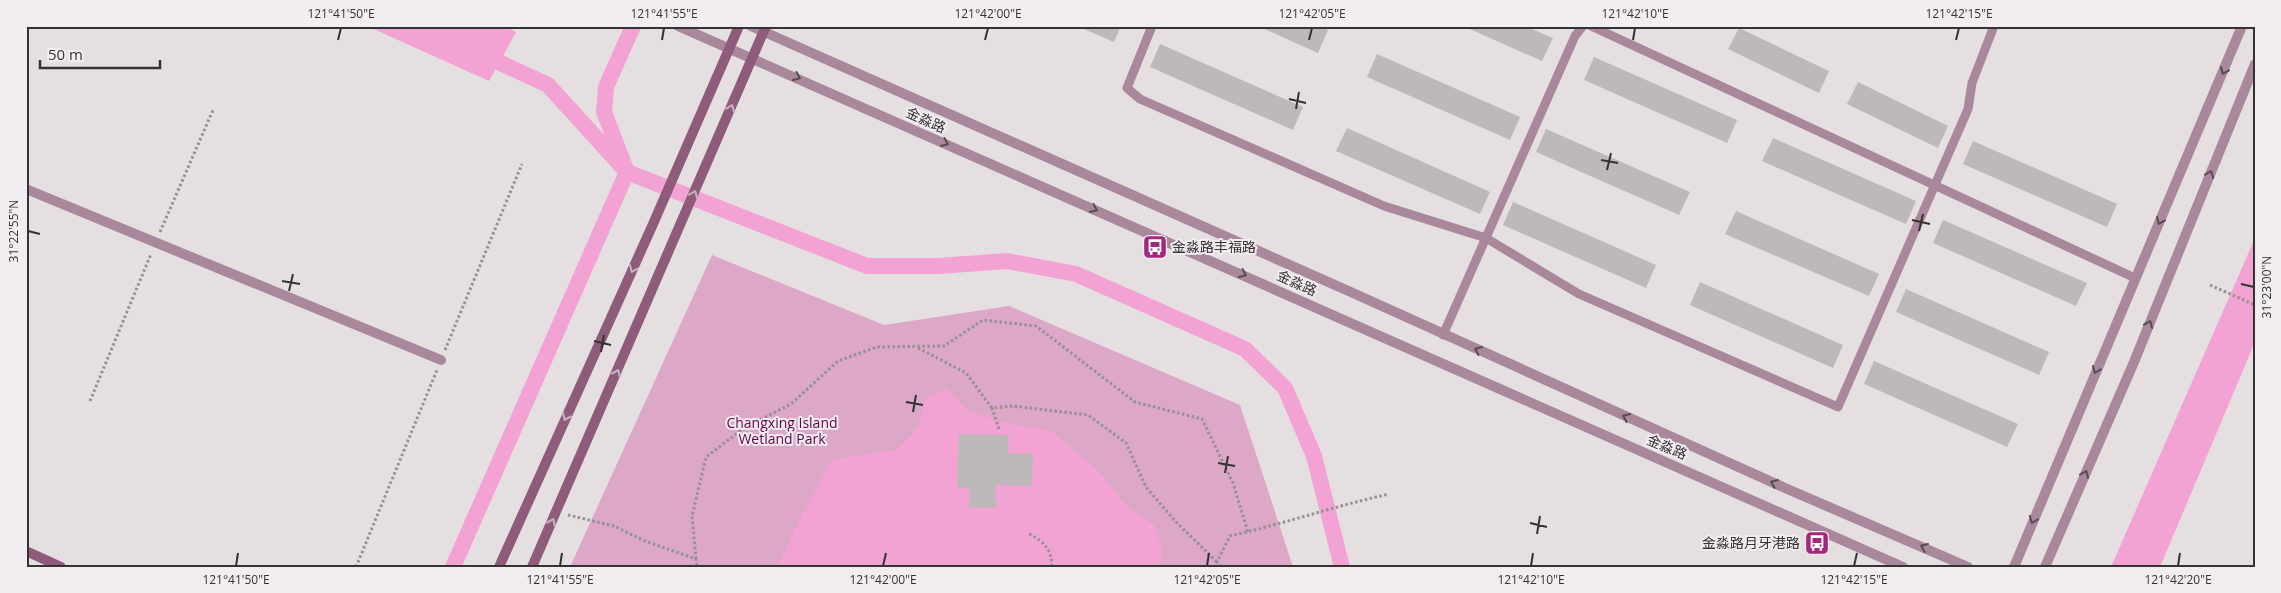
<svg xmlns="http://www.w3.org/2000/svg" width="2281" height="593" font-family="'Open Sans','Noto Sans SC',sans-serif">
	<rect width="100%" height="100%" fill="#e5dfe2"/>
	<!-- green -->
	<path fill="#dda7c7" d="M712,255L884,325L1009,306L1240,405L1293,567H570Z"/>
	<!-- water -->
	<g fill="#f3a3d3">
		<path d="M367,26H504L516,32L489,81Z"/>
		<path d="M2255,238V342L2160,567H2111Z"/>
		<path d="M947,388L968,411L1010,424L1051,431L1098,471L1128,507L1154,525L1163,552L1157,567H777L803,513L832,460L899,449L920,424L925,399Z"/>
	</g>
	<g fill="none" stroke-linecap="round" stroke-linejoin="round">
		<!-- canal -->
		<g stroke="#f3a3d3" stroke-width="16">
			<path d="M479,53L548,85L627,172L867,266H938L1007,261L1076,274L1245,349L1285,388L1314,456L1342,567"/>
			<path d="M453,567L627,172L604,112L606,87L633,26"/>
		</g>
	</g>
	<!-- building -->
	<g fill="#beb8bb">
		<path d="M1077,26H1121L1114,42Z"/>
		<path d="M1258,26H1320L1328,30L1318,53Z"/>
		<path d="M1463,26H1525L1553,38L1542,61Z"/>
		<path d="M1739,28L1829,71L1819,93L1728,49Z"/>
		<path d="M1160,44L1303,107L1293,130L1150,67Z"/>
		<path d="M1377,54L1520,117L1510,140L1367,77Z"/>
		<path d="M1594,57L1737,120L1727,143L1584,80Z"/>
		<path d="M1858,82L1948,126L1938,148L1847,104Z"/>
		<path d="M1347,128L1490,192L1480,214L1336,151Z"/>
		<path d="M1546,129L1690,192L1679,215L1536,152Z"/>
		<path d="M1773,138L1916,201L1906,224L1762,161Z"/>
		<path d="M1973,141L2117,204L2107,227L1963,164Z"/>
		<path d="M1513,202L1656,265L1646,288L1503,225Z"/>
		<path d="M1736,211L1879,274L1869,296L1725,234Z"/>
		<path d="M1943,220L2087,283L2076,306L1933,243Z"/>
		<path d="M1700,282L1843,345L1833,368L1690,305Z"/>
		<path d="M1906,289L2049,352L2039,375L1896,312Z"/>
		<path d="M1874,361L2018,424L2007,447L1864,384Z"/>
		<path d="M959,434L1009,435L1008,453L1033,454L1032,486L996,485V508H969V488H957Z"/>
	</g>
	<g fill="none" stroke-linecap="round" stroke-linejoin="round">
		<!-- path -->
		<g stroke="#959093" stroke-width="3" stroke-dasharray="2.5 2.5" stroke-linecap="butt">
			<path d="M160,232L213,110"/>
			<path d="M2210,285L2255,305"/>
			<path d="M918,348L966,373L992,408"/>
			<path d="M445,350L522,164"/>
			<path d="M90,401L151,254"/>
			<path d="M999,429L992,408L1013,406L1088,415L1126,443L1146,487L1176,522L1217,562"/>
			<path d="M568,515L614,526L645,541L696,559L697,567"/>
			<path d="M1029,534C1044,541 1052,550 1052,567"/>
			<path d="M696,559L692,516L706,457L744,428L791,404L838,361L877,347L944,346L983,320L1036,326L1135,402L1202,419L1233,483L1248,532"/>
			<path d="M356,567L437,370"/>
			<path d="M1221,567L1217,562L1230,536C1283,524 1335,506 1389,494"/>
		</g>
		<!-- lane -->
		<g stroke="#aa889c" stroke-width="9">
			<path d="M1152,26L1127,88L1140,99L1384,206L1486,238L1579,294L1838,407L1968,109L1972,83L1994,26"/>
			<path d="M1591,26L2135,278"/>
			<path d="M1443,335L1575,36L1583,26"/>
		</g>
		<!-- street -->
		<g stroke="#aa889c" stroke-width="10">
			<path d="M678,26L1903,567"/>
			<path d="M751,26L1353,293L1785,488L1968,567"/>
			<path d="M26,189L441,360"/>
			<path d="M2014,567L2242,26"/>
			<path d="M2045,567L2134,362L2255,64"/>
		</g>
		<!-- secondary -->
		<g stroke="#8e5c7a" stroke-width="10">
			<path d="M26,551L61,567"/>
			<path d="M499,567L653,224L739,26"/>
			<path d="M532,567L766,26"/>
		</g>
	</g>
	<!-- one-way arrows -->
	<defs><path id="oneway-chevron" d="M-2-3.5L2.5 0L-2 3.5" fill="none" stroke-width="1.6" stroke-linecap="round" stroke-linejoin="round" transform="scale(1.25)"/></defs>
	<g stroke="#584c53">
		<use href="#oneway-chevron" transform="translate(2224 71) rotate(113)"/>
		<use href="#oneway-chevron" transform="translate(797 77) rotate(24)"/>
		<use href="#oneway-chevron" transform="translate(945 143) rotate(24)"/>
		<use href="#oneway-chevron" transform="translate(2210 174) rotate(-68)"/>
		<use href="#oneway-chevron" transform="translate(1094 209) rotate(24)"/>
		<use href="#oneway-chevron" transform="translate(2160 221) rotate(113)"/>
		<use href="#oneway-chevron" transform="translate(1243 274) rotate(24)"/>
		<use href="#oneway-chevron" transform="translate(2149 324) rotate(-68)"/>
		<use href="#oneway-chevron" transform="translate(1478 350) rotate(-156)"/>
		<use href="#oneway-chevron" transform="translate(2096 370) rotate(113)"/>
		<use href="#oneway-chevron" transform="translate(1626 417) rotate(-156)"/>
		<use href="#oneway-chevron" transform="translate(2085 474) rotate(-67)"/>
		<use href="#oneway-chevron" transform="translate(1774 483) rotate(-156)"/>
		<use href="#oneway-chevron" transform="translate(2033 520) rotate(112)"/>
		<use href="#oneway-chevron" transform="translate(1924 547) rotate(-157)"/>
	</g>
	<g stroke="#cab3c1">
		<use href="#oneway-chevron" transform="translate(731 108) rotate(-67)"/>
		<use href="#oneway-chevron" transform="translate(694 194) rotate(-67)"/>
		<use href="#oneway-chevron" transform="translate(633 269) rotate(114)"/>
		<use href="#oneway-chevron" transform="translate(617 373) rotate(-66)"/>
		<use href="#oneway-chevron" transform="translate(566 417) rotate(114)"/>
		<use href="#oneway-chevron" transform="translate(552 522) rotate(-66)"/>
	</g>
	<!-- ticks -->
	<path fill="none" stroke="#353234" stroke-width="2" d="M338,40L341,28M662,40L664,28M985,40L988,28M1309,40L1312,28M1633,40L1635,28M1956,40L1959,28M1289,99L1306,103M1296,109L1299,92M1601,160L1618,163M1607,170L1611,153M1912,220L1930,224M28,231L40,234M1919,231L1923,214M282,281L300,284M2241,284L2254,287M289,291L293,274M594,341L611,345M601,352L604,335M906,402L923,405M913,412L916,395M1218,463L1235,466M1225,473L1228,456M1530,523L1547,527M1537,534L1540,516M236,566L238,553M560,566L562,553M883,566L886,553M1207,566L1209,553M1531,566L1533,553M1854,566L1857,553M2178,566L2180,553"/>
	<!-- icons -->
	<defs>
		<symbol id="bus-square" viewBox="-11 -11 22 22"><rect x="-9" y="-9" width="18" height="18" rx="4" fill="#a3287d" stroke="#f2edf0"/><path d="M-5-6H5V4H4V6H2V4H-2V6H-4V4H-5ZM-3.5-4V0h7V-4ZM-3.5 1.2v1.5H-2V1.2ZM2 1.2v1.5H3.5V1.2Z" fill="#fff"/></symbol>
	</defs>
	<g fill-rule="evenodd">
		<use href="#bus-square" x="1141" y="233" width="28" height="28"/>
		<use href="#bus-square" x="1803" y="529" width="28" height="28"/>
	</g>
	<g text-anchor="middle" stroke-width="4" stroke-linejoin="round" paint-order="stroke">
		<!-- street labels -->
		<g font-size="14" fill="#353234" stroke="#f2edf0">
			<text transform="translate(926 120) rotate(24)" y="5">金淼路</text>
			<text transform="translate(1297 283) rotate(24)" y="5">金淼路</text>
			<text transform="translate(1667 447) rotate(23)" y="5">金淼路</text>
		</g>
		<!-- poi labels -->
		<g font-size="14" fill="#353234" stroke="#f2edf0" text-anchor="start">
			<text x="1172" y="252">金淼路丰福路</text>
			<text x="1800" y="548" text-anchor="end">金淼路月牙港路</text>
		</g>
		<!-- park labels -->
		<g font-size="14" fill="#620048" stroke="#f2edf0">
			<text x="782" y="428">Changxing Island<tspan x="782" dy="16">Wetland Park</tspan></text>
		</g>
	</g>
	<!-- border -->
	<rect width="2281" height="593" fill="none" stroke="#f2edf0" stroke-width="55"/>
	<!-- scale -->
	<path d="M40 60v8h120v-8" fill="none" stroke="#353234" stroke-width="2.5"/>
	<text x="48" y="60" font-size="15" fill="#353234" stroke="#f2edf0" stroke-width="4" paint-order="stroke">50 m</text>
	<rect x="28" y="28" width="2226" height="538" fill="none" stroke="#353234" stroke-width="2"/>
	<g font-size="12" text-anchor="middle" fill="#353234">
		<text x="341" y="18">121°41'50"E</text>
		<text x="664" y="18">121°41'55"E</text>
		<text x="988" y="18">121°42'00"E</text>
		<text x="1312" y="18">121°42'05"E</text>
		<text x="1635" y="18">121°42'10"E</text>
		<text x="1959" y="18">121°42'15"E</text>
		<text transform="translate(14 231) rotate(-90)" y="4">31°22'55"N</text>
		<text transform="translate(2267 287) rotate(-90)" y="4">31°23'00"N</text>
		<text x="236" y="584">121°41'50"E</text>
		<text x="560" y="584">121°41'55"E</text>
		<text x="883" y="584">121°42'00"E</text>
		<text x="1207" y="584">121°42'05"E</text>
		<text x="1531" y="584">121°42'10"E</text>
		<text x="1854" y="584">121°42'15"E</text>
		<text x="2178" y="584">121°42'20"E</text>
	</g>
</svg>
